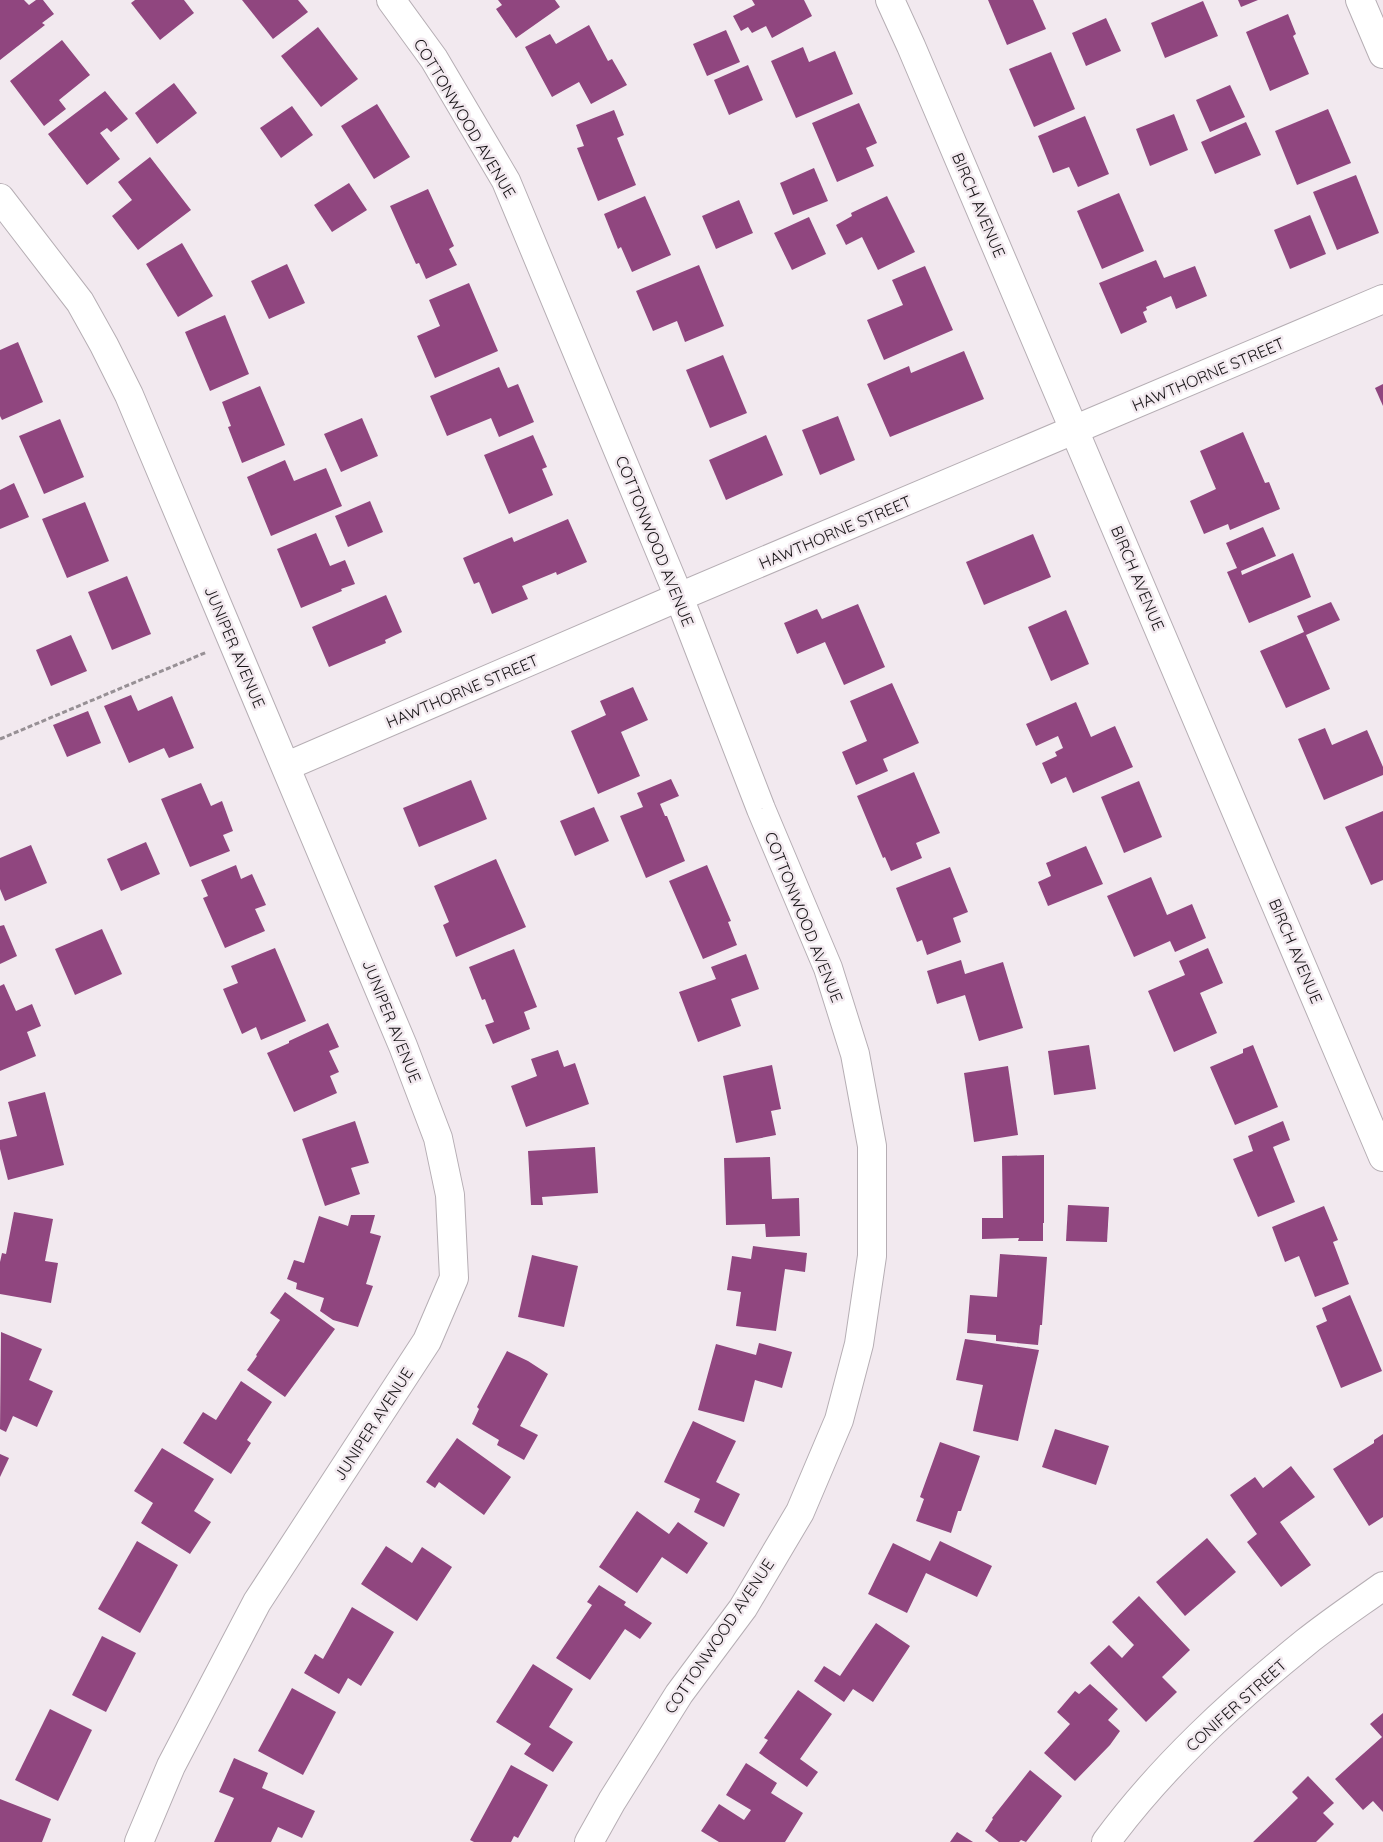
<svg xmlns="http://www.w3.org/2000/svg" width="1383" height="1842" font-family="Quicksand,sans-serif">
	<rect width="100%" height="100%" fill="#f2e9ef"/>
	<!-- building -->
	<g fill="#90467f">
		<path d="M0,0H24L29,5L36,0H43L54,14L42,23L45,25L0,60Z"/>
		<path d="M135,0H184L194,13L160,40L131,3Z"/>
		<path d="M242,0H298L308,12L273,39Z"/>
		<path d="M498,0H555L560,7L516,38L496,9L502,5Z"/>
		<path d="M752,0H804L812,16L772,38L766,26L752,33L748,27L741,31L733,16L755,5Z"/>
		<path d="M988,0H1033L1046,29L1007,45Z"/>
		<path d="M1238,0H1258L1241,7Z"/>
		<path d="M1203,1L1218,36L1165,58L1151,23Z"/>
		<path d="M1288,14L1296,34L1293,36L1309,74L1270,91L1246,32Z"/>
		<path d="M1106,18L1121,51L1086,66L1072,33Z"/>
		<path d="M589,25L608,61L612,59L627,85L591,104L579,82L552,97L525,47L550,34L556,44Z"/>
		<path d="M318,27L358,79L321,107L281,56Z"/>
		<path d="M726,30L740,62L707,76L693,44Z"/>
		<path d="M62,40L90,75L59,100L66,109L44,126L10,81Z"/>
		<path d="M803,47L809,62L835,51L853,94L796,118L771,61Z"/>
		<path d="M1051,52L1075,109L1034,127L1009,69Z"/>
		<path d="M748,65L763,100L729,115L714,80Z"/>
		<path d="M174,83L197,113L157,144L135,113Z"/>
		<path d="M1230,85L1245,117L1210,132L1196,100Z"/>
		<path d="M105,91L128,119L111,132L107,128L100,133L120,159L87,185L48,134Z"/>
		<path d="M859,103L877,143L866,148L874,166L837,182L812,123Z"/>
		<path d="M377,104L410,157L374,179L341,126Z"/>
		<path d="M292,106L313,135L281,158L260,128Z"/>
		<path d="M1328,109L1351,163L1297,185L1275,131Z"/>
		<path d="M614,110L624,135L617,138L636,185L598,201L577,148L584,146L576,125Z"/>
		<path d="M1174,114L1188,150L1150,166L1136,129Z"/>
		<path d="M1085,116L1109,174L1078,187L1069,167L1053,173L1038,136Z"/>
		<path d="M1246,122L1261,155L1215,174L1201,142Z"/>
		<path d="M150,157L191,210L138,250L112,216L132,200L118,182Z"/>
		<path d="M814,168L828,201L793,215L780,183Z"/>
		<path d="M1356,175L1379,233L1337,250L1313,192Z"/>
		<path d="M349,183L367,210L332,232L314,205Z"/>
		<path d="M428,189L454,246L449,249L457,265L426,279L419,263L416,264L390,206Z"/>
		<path d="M1119,193L1144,251L1102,269L1077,211Z"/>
		<path d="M645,196L671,255L632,272L621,247L618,249L604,214Z"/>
		<path d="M887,196L915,252L878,270L862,237L846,245L836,225L852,216L851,213Z"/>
		<path d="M739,200L753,233L716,249L702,216Z"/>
		<path d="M1310,215L1326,254L1290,269L1274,230Z"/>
		<path d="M809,217L826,254L792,270L774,233Z"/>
		<path d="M182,243L213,296L178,317L146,264Z"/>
		<path d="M1156,260L1164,278L1195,266L1207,296L1176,309L1171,296L1146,307L1147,310L1143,312L1147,322L1121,334L1099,283Z"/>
		<path d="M287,264L305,303L269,319L251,281Z"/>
		<path d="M699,265L724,326L685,342L677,321L653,331L636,291Z"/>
		<path d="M925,266L953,330L884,360L867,320L903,305L892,280Z"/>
		<path d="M469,283L498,351L435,378L417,336L440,326L429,300Z"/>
		<path d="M225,315L249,374L210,391L185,332Z"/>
		<path d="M18,342L43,402L2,420L0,416V350Z"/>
		<path d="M964,351L984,399L890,437L867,384L909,366L911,373Z"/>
		<path d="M723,355L747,413L710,428L686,370Z"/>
		<path d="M499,367L508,388L518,384L534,422L499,437L491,418L447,436L430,396Z"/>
		<path d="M1383,384V406L1375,388Z"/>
		<path d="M260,386L285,445L242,463L228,427L231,426L222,402Z"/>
		<path d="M838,416L855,460L820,475L802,430Z"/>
		<path d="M362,418L378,456L341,472L324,434Z"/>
		<path d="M60,419L84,477L44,494L19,436Z"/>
		<path d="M1243,432L1265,483L1269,482L1280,509L1230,530L1228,524L1204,534L1190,501L1216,489L1200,451Z"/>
		<path d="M533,435L547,467L542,469L553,495L509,514L484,455Z"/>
		<path d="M766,435L783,475L726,500L709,460Z"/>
		<path d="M285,460L294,481L326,468L342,506L271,536L247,477Z"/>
		<path d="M14,483L29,517L0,529V490Z"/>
		<path d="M370,501L383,532L348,547L335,516Z"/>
		<path d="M85,502L109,561L67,578L42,519Z"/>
		<path d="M568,519L587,562L557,575L556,572L522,586L528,599L492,614L479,582L474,584L463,558L512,537L514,542Z"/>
		<path d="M1263,527L1276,556L1241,571L1242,575L1293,553L1311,597L1249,623L1227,572L1237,568L1226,543Z"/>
		<path d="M316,533L330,566L345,560L355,584L341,589L342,591L301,608L277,549Z"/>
		<path d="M1033,534L1051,577L984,605L966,562Z"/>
		<path d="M127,576L151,634L112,650L88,592Z"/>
		<path d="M386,595L402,632L385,640L386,643L329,667L312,627Z"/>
		<path d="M1331,602L1340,620L1306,635L1330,689L1286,708L1260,651L1304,632L1297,616Z"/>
		<path d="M858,604L885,667L844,685L825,642L797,654L784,623L817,609L822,619Z"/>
		<path d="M1066,610L1089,664L1051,681L1028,627Z"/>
		<path d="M71,635L87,671L51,686L36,650Z"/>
		<path d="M892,683L919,743L883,759L888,771L856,785L842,752L867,741L850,701Z"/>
		<path d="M633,687L648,720L621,732L640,776L598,794L571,731L606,715L600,701Z"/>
		<path d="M131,695L138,711L172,696L194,748L169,758L164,748L129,763L104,706Z"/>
		<path d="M1076,702L1091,737L1115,726L1133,767L1073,793L1066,777L1051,784L1042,763L1057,756L1055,752L1063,748L1058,736L1036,746L1026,724Z"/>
		<path d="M88,711L101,743L67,757L53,725Z"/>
		<path d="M1325,728L1332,745L1367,730L1383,767V775L1324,800L1298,739Z"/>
		<path d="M914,772L940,833L916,843L922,858L891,871L885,857L883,858L857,796Z"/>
		<path d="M671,779L679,796L660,804L665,816H667L685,861L646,878L620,816L643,807L637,793Z"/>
		<path d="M471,780L487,819L419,847L403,808Z"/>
		<path d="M1139,781L1162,837L1124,853L1101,797Z"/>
		<path d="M201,783L211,806L222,801L233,831L223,835L230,851L190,867L161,799Z"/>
		<path d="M594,807L609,841L575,856L560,821Z"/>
		<path d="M1383,811V880L1371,885L1345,827Z"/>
		<path d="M146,842L160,874L121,891L107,859Z"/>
		<path d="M31,845L47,883L5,901L0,889V858Z"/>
		<path d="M1086,846L1103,884L1048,906L1038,882L1051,876L1046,863Z"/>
		<path d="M496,859L526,927L456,957L443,925L449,922L434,886Z"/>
		<path d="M236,865L241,879L252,874L266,905L255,909L265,931L225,948L203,898L208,896L201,880Z"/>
		<path d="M707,865L731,921L728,922L737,945L703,959L669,881Z"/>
		<path d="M950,867L968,912L953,918L961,942L927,955L922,940L917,942L896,888Z"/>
		<path d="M1151,877L1167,915L1192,904L1206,938L1175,952L1170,941L1134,957L1107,896Z"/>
		<path d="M4,925L17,956L0,964V926Z"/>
		<path d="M102,929L122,974L75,995L55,949Z"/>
		<path d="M275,948L306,1021L261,1040L256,1027L242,1034L223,989L238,983L231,966Z"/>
		<path d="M1208,948L1223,983L1200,993L1217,1033L1174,1052L1148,991L1185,975L1179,961Z"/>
		<path d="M514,949L537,1007L524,1012L530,1029L493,1044L485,1025L494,1022L485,999L482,1000L469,967Z"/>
		<path d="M746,954L759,989L731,999L741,1026L698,1042L679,992L716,979L711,967Z"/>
		<path d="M961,960L965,974L1003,962L1023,1028L979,1041L965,995L937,1004L927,971Z"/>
		<path d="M4,984L16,1011L32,1004L41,1026L27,1032L36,1056L0,1071V986Z"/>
		<path d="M328,1023L339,1047L329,1051L339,1072L330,1076L337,1093L294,1112L267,1053L289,1043V1041Z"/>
		<path d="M1089,1045L1096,1089L1054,1095L1048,1051Z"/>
		<path d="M1253,1045L1278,1107L1235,1125L1210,1067L1243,1053V1049Z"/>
		<path d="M558,1050L564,1067L575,1063L589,1104L526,1127L511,1086L537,1076L531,1059Z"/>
		<path d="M772,1065L781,1109L771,1111L776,1135L736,1143L723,1076Z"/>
		<path d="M1008,1066L1018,1135L974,1142L964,1073Z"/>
		<path d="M45,1092L64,1165L8,1180L0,1149V1140L17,1136L8,1102Z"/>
		<path d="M355,1121L369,1163L351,1168L360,1194L325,1206L302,1139Z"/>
		<path d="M1283,1121L1290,1140L1273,1147L1295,1202L1258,1217L1233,1159L1253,1151L1248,1136Z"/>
		<path d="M595,1147L598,1193L542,1197L543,1205H531L528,1151Z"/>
		<path d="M1044,1155V1223H1043V1241H1018L1019,1238L982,1239V1218H1003L1002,1156Z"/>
		<path d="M770,1157L772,1199L799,1198L800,1236L766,1237L765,1224L726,1225L724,1158Z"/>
		<path d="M1068,1205L1109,1207L1107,1242L1066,1241Z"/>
		<path d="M1324,1206L1338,1240L1333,1242L1349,1284L1315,1297L1299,1256L1285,1262L1272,1227Z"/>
		<path d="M14,1212L53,1219L45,1261L58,1263L51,1303L0,1294V1262L2,1253L6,1254Z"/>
		<path d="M351,1215H375L370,1233L381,1236L366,1284L373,1286L358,1327L333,1320L320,1311L324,1298L296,1289L297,1283L287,1279L294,1260L304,1263L319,1216L348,1226Z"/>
		<path d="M753,1246L807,1253L805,1272L785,1269L776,1331L736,1326L741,1292L727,1290L732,1256L751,1259Z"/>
		<path d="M1000,1254L1047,1257L1042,1325H1040L1038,1345L996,1341V1335L967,1333L970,1295L997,1297Z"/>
		<path d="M532,1255L578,1266L564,1327L518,1317Z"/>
		<path d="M285,1292L335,1329L285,1397L247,1370L257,1356L256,1355L280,1320L270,1313Z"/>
		<path d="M1350,1295L1382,1371L1341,1388L1316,1326L1327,1321L1322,1308Z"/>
		<path d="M1,1332L42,1349L29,1380L53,1391L37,1427L13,1416L6,1432L0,1429Z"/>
		<path d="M965,1339L1039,1350L1018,1441L973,1431L983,1385L956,1380Z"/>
		<path d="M759,1343L792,1352L782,1388L755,1380L744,1422L698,1410L716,1344L756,1355Z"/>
		<path d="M507,1351L528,1361L548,1374L520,1426L538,1435L524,1460L497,1445L499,1440L472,1424L479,1409L477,1407Z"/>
		<path d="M241,1381L272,1402L247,1440L251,1443L231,1474L183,1443L203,1412L216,1420Z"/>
		<path d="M693,1421L736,1441L716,1482L740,1494L724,1527L694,1512L700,1499L664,1482Z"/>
		<path d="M1055,1429L1109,1446L1096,1485L1042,1467Z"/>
		<path d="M1383,1434V1517L1369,1526L1333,1469L1374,1443V1440Z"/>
		<path d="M457,1438L511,1477L484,1515L439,1482L435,1488L426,1482Z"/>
		<path d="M940,1442L980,1456L961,1511H958L951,1533L916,1521L924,1499L920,1497Z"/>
		<path d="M162,1448L214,1479L194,1511L211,1522L190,1554L141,1523L153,1503L134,1491Z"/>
		<path d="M0,1454L9,1458L0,1477Z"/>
		<path d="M1291,1466L1315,1497L1280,1522L1311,1565L1281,1587L1247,1542L1257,1534L1230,1495L1255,1477L1263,1488Z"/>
		<path d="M637,1511L669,1534L678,1522L708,1543L687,1574L662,1557L637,1593L599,1567Z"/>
		<path d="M1207,1538L1236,1572L1185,1616L1156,1582Z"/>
		<path d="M137,1541L178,1565L140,1633L98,1609Z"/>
		<path d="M940,1541L992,1566L977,1597L926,1573L907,1613L868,1594L893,1543L930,1561Z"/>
		<path d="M386,1546L412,1563L422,1547L452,1567L417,1621L361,1584Z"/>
		<path d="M599,1585L626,1602L624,1605L652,1623L640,1639L625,1629L590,1680L556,1658L592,1605L587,1602Z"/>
		<path d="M1139,1596L1190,1650L1162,1677L1177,1692L1146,1722L1090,1663L1109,1645L1122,1658L1134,1645L1112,1622Z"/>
		<path d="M352,1607L394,1632L361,1686L348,1678L339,1694L304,1673L315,1654L323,1659Z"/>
		<path d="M876,1623L910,1646L873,1702L853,1689L844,1702L814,1681L824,1666L840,1676Z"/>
		<path d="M102,1636L136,1653L106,1712L72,1695Z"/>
		<path d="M533,1664L573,1689L549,1727L573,1742L553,1772L524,1754L531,1744L496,1722Z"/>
		<path d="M1090,1684L1118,1709L1108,1720L1120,1731L1110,1745L1075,1781L1044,1753L1070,1724L1057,1712L1075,1691L1079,1694Z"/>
		<path d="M292,1688L336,1712L303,1775L258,1751Z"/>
		<path d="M798,1690L832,1714L800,1759L818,1772L807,1787L759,1753L768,1740L764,1738Z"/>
		<path d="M50,1709L92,1730L58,1801L15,1780Z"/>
		<path d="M1383,1713V1812L1373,1801L1363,1810L1335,1779L1382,1737L1370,1724Z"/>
		<path d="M234,1758L268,1773L262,1788L315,1811L302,1838L278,1827L271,1842H214L234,1798L219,1792Z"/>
		<path d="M746,1763L777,1783L771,1793L803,1813L785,1842H719L701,1831L719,1804L744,1820L751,1810L726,1795Z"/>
		<path d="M511,1765L548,1785L518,1838L514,1836L511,1842H474L470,1840Z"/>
		<path d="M1030,1770L1062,1796L1026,1842L1021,1840L1019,1842H999L985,1831L993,1819L992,1818Z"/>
		<path d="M1308,1776L1334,1803L1323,1813L1334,1824L1316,1842H1253L1298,1798L1292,1792Z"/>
		<path d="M0,1799L51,1819L42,1842H0Z"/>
		<path d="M957,1832L973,1842H950Z"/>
	</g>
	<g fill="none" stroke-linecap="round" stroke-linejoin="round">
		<defs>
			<g id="minor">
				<path d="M391,0L434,59L506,181L679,597L761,809L828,968L855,1054L872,1146V1256L859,1344L839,1420L800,1512L743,1608L679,1694L612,1801L589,1842"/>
				<path d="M890,0L911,46L1383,1157"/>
				<path d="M1360,0L1383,54"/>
				<path d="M0,198L80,302L104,345L129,395L403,1046L438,1138L450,1195L454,1278L427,1341L257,1602L171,1766L139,1842"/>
				<path d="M287,766L679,597L1383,299"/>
				<path d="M1106,1842C1162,1766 1233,1701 1306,1642C1331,1622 1358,1604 1383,1586"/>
			</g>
		</defs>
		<!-- minor casing -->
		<use href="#minor" stroke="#b6aeb4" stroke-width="30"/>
		<!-- path -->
		<path stroke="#979095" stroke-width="3" stroke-dasharray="5 2.5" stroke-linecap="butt" d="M0,739L207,652"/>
		<!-- minor -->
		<use href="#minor" stroke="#fff" stroke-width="28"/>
	</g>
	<g text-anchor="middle" stroke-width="5" stroke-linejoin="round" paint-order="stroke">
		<!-- street labels -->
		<g font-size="16" fill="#151214" stroke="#f2e9ef">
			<text transform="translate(465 118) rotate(59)" y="6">COTTONWOOD AVENUE</text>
			<text transform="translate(979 205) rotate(67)" y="6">BIRCH AVENUE</text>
			<text transform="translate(1208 374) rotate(-23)" y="6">HAWTHORNE STREET</text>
			<text transform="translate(835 532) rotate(-23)" y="6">HAWTHORNE STREET</text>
			<text transform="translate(655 541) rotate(68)" y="6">COTTONWOOD AVENUE</text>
			<text transform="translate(1138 578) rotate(67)" y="6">BIRCH AVENUE</text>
			<text transform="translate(235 647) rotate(67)" y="6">JUNIPER AVENUE</text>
			<text transform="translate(462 691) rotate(-23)" y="6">HAWTHORNE STREET</text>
			<text transform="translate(804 917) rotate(68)" y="6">COTTONWOOD AVENUE</text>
			<text transform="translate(1296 951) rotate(67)" y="6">BIRCH AVENUE</text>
			<text transform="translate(392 1021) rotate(68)" y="6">JUNIPER AVENUE</text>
			<text transform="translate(373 1424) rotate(-57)" y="6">JUNIPER AVENUE</text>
			<text transform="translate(719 1636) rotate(-56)" y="6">COTTONWOOD AVENUE</text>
			<text transform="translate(1236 1705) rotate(-42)" y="6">CONIFER STREET</text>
		</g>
	</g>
</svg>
